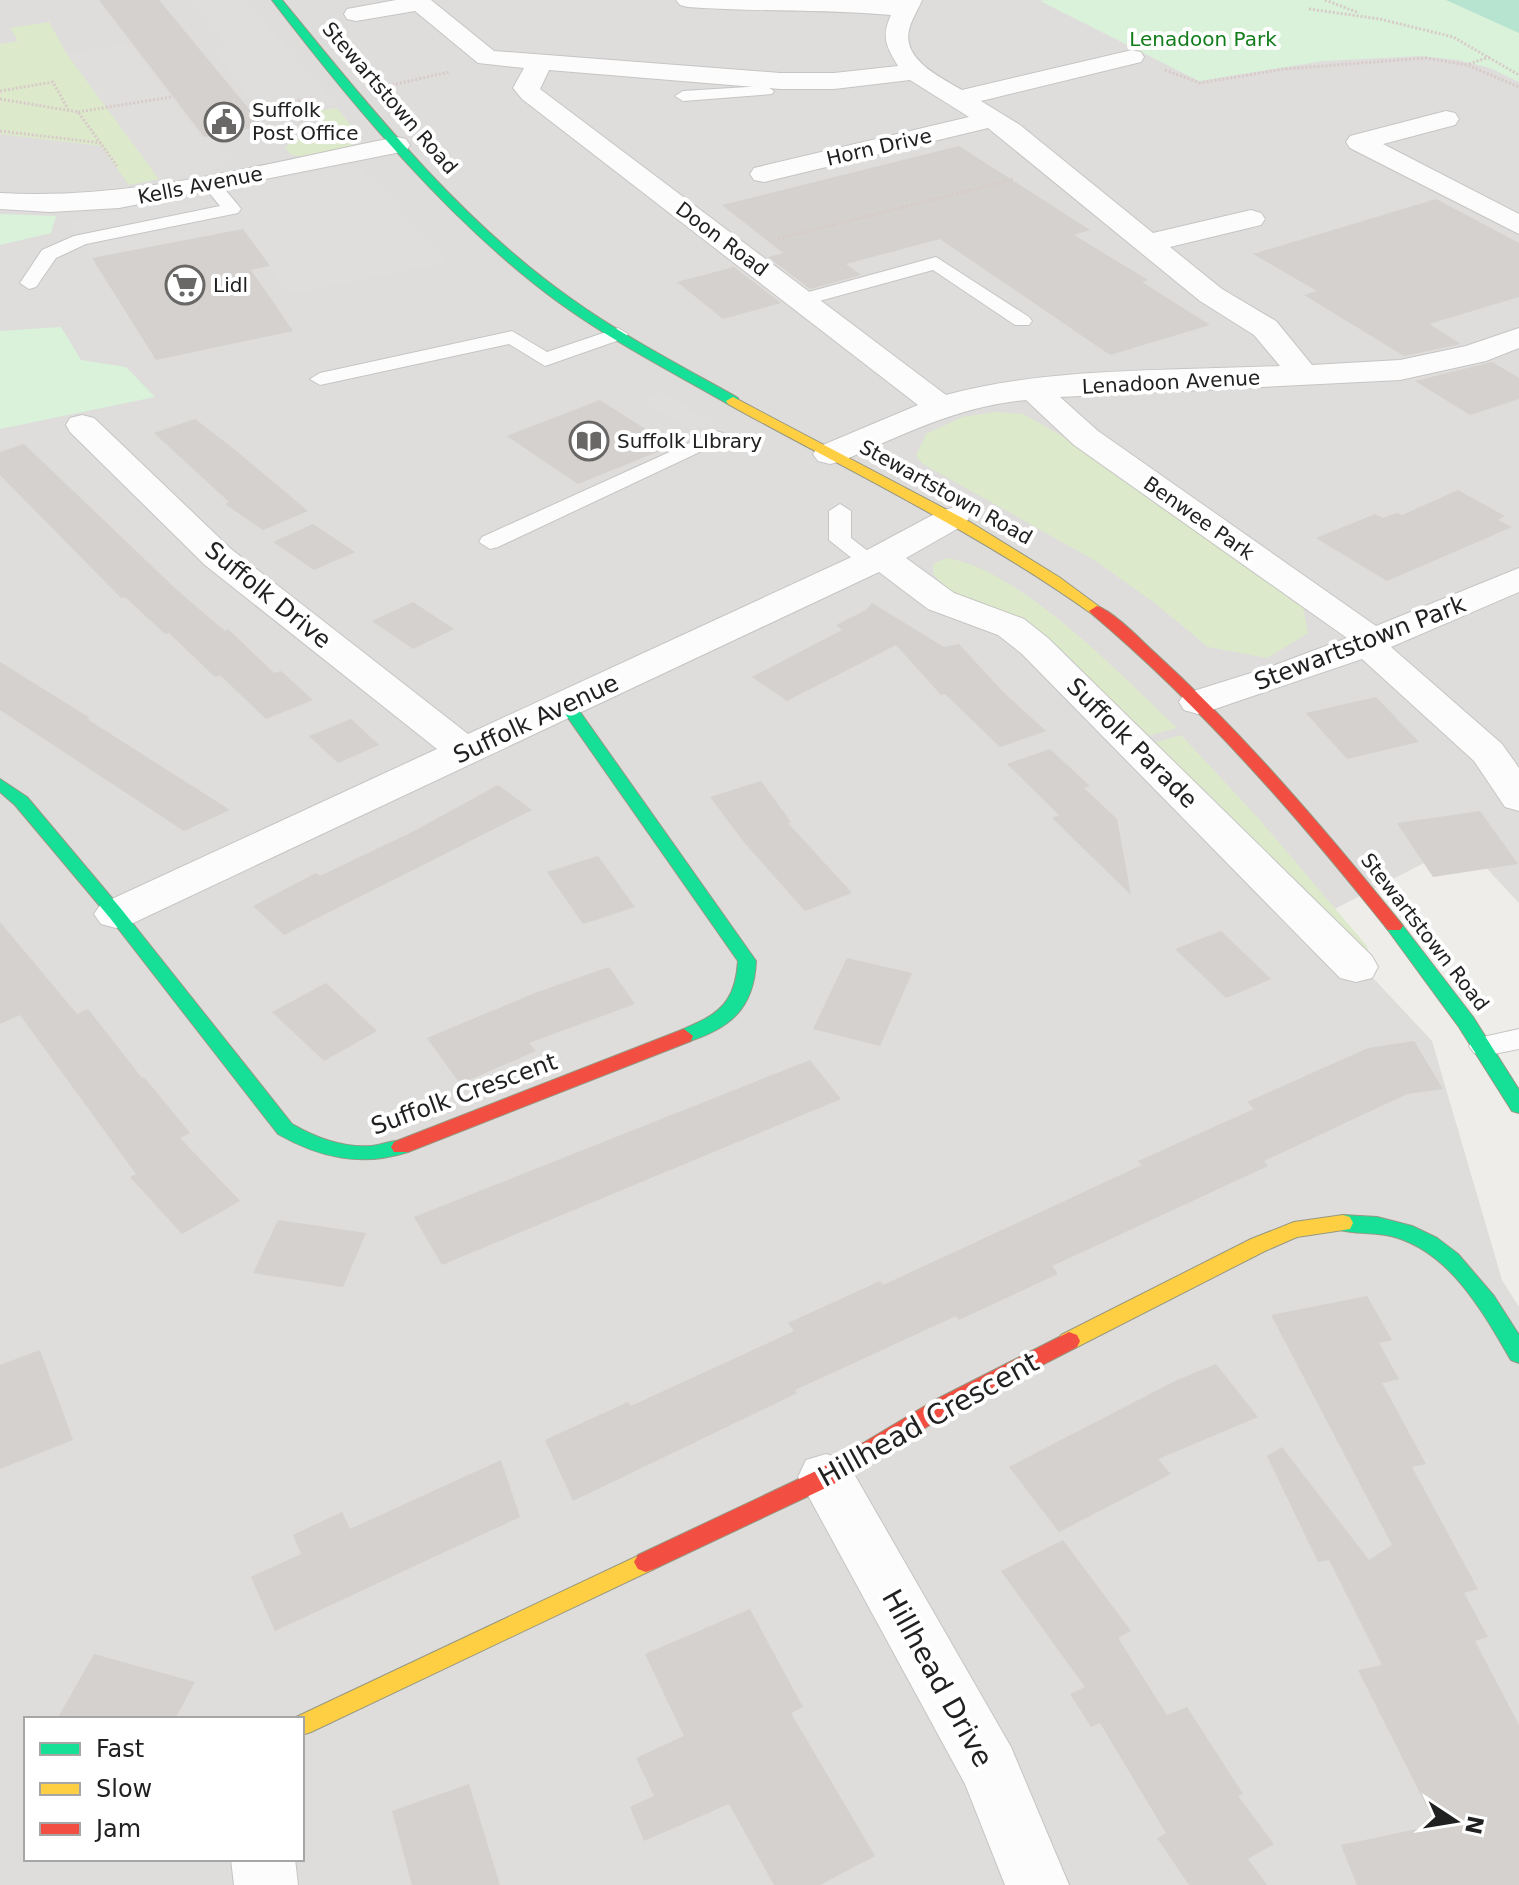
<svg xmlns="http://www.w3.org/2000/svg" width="1519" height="1885" font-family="'DejaVu Sans',sans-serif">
	<rect width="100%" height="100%" fill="#efedea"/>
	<!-- residential -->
	<path fill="#dedddb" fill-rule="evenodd" d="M0,0H1519V903L1463,843L1317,918L1432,1041L1502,1280L1519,1307V1885H0ZM26,1719H302V1859H26Z"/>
	<!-- grass -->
	<g fill="#dceacb">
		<path d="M49,22L67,54L159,179L129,185L101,146L0,134V44L18,41L10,28Z"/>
		<path d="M337,108L362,140C351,148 309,158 296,156C290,155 289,152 285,148C296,138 308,136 318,125V111Z"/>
		<path d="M996,412L1023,414L1057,433L1283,587L1303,607L1308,633L1267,658L1208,647L1156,604L1096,561L923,464L916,456L926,434L962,417Z"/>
		<path d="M947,558C1021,570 1122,676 1177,728L1147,736L948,591L934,575L933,564Z"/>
		<path d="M1181,735L1258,818L1367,946L1372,964L1154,743Z"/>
	</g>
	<!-- park -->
	<g fill="#daf2da">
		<path d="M1046,0H1519V82L1490,68L1458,60L1420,56L1323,61L1199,81L1040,1Z"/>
		<path d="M0,214L56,216L51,233L0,245Z"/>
		<path d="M61,327L81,360L126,367L155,397L0,429V331Z"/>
	</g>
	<!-- pitch -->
	<path fill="#b7e3d1" d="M1446,0H1519V33Z"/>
	<!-- parking -->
	<g fill="#dfdedd">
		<path d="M190,0H245L336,105L263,116L214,51L230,48Z"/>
		<path d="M129,43L201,137L216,140L230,160L222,167L159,179L67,54Z"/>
		<path d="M357,164L447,263L288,294L243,229L92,258L69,220L177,200L180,204L248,191L247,185Z"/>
		<path d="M663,392L708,420L705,426L691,430L644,402Z"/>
	</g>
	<!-- building -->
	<g fill="#d4d1ce">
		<path d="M99,0H159L263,126L204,137Z"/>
		<path d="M959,146L1090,230L1074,235L1148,280L1142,282L1210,325L1110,355L940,239L846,264L861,275L810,289L768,257L783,253L722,205Z"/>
		<path d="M1436,199L1519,243V297L1429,324L1461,344L1404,356L1304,295L1317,291L1253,254Z"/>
		<path d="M243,229L270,266L251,270L293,331L156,360L92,258Z"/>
		<path d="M734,267L781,303L723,319L677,282Z"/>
		<path d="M1492,362L1519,378V399L1470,415L1415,381Z"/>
		<path d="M600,400L672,446L578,484L507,436Z"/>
		<path d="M195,419L234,449L308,511L263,530L225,504L229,502L154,433Z"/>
		<path d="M24,444L177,590L225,631L228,629L274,673L281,671L313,700L266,719L220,675L215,677L169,633L165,634L125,597L121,598L0,475V452Z"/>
		<path d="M1458,490L1505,516L1498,520L1512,527L1387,581L1316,538L1375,514L1383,518L1397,513L1402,515Z"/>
		<path d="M313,524L355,552L314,570L273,542Z"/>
		<path d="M413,602L454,629L413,649L372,621Z"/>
		<path d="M872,603L944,647L959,644L1003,692L1046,731L1000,747L945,694L941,695L896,645L787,701L752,677L842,630L836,625L866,610Z"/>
		<path d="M0,662L90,718L87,719L230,810L184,831L0,710Z"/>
		<path d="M1376,697L1419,742L1347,759L1306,713Z"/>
		<path d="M351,719L379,745L338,763L309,736Z"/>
		<path d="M1050,749L1090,786L1084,788L1117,819L1131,895L1052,818L1059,815L1007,764Z"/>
		<path d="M761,781L791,822L788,823L852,893L805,911L743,841L710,797Z"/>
		<path d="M498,785L532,810L284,935L253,906L316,873L320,876L414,831Z"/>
		<path d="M1480,811L1518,864L1433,877L1397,823Z"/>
		<path d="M598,856L635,907L583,924L547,872Z"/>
		<path d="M0,922L77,1014L88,1009L142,1078L144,1077L190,1133L180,1138L240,1201L182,1234L130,1177L136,1174L20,1015L0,1024Z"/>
		<path d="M1221,931L1271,979L1226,998L1175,949Z"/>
		<path d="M847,958L912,973L880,1046L813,1029Z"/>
		<path d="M609,967L635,1004L529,1043L536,1051L460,1084L427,1038L535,993Z"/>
		<path d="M326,983L377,1031L324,1061L272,1012Z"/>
		<path d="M1414,1041L1443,1089L1407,1094L1264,1161L1268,1166L1052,1266L1058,1274L959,1320L956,1316L795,1390L797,1393L573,1501L545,1440L628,1402L631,1406L794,1331L788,1323L880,1281L883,1285L1142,1165L1138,1161L1254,1109L1247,1102L1368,1048Z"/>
		<path d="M810,1060L841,1099L442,1265L414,1217Z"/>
		<path d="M278,1220L366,1233L343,1287L253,1273Z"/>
		<path d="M1367,1296L1392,1340L1379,1343L1399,1379L1382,1383L1426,1464L1412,1467L1478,1589L1464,1593L1488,1637L1475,1641L1519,1725V1885H1357L1341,1845L1436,1825L1358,1670L1382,1665L1329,1560L1318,1562L1267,1456L1282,1447L1369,1560L1392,1545L1271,1315Z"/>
		<path d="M40,1350L73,1440L0,1469V1365Z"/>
		<path d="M1216,1364L1258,1417L1158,1459L1171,1474L1059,1532L1009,1467L1175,1381Z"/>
		<path d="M501,1460L520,1517L275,1631L251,1577L301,1554L293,1535L342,1512L350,1529Z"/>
		<path d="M1063,1540L1131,1631L1118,1638L1167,1715L1187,1707L1243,1794L1238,1796L1274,1844L1248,1859L1267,1885H1189L1157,1838L1166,1833L1100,1723L1091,1727L1070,1694L1085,1687L1001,1571Z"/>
		<path d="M750,1609L803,1707L791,1713L875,1856L820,1885H774L729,1804L644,1841L630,1807L654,1796L636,1758L684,1736L645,1654Z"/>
		<path d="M94,1654L195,1682L175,1719H57Z"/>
		<path d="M469,1784L500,1885H412L392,1811Z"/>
	</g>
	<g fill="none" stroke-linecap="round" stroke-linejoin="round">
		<defs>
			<g id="lane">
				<path d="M766,86L774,91L772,94L683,101L675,96L683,91Z"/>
				<path d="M210,178L216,179L238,205L241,209L238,213L86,244L56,258L36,287L29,289L20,283L42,250L74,236L220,206L201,183Z"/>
				<path d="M936,257L1029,317L1032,321L1029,325H1015L933,270L801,306L791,300L794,296Z"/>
				<path d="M618,328L628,334L625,338L545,366L509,344L320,385L310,379L320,373L512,331L547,352Z"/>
				<path d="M716,431L723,433L727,437L723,441L498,547L490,549L479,542L482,537Z"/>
				<path d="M840,504L851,511V538L882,562L879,567H863L829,540V511Z"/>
				<path d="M1519,1029V1049L1484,1056L1474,1053L1469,1046L1474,1039Z"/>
			</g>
			<g id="street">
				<path d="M396,0H431L494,51L780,73H834L898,66C886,46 881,37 891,15C824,9 756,12 688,7L680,5L676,0H922C918,10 911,20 909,30C902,60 942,78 962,90L1132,50L1141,52L1144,57L1141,62L981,101L1020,125L1153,233L1251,210L1261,213L1265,219L1261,225L1170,247L1222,289L1276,321L1312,365L1400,360L1466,346L1519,328V348L1486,361L1400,380L1060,397L1098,431L1376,626L1519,568V592L1391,647L1502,744L1519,768V811L1505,807L1474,761L1362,659L1212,710L1198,714L1184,710L1179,702L1184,694L1267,668L1347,638L1074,445L1026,400C959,406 902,435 842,461L830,464L818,461L813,454L818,447L918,405L522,99L513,88L524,68L478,63L415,11L356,21L347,19L344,14L347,9ZM549,70L780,89H834L910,80L969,117L754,168L750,174L754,180L764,182L988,128L1200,301L1254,335L1280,366C1173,371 1048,367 946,395L540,89Z"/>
				<path d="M1446,111L1455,113L1459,119L1455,125L1383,144L1519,214V234L1350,148L1346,142L1350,136Z"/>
				<path d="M397,137L406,139L410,145L406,151L119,208L50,212L0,209V193C134,201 266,163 397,137Z"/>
				<path d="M82,415L94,418L231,549L468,734L869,549L940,511L952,508L964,511L969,518L964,525L906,558L954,593L1024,619L1048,638L1372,956L1378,967L1372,978L1356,982L1340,978L1022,654L998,635L928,609L879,572L131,924L116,928L101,924L94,914L101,904L437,749L205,565L70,432L66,425L70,418Z"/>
				<path d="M826,1454L846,1460L1011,1747L1069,1885H1005L965,1784L798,1477L806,1460Z"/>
				<path d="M231,1859H295L298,1885H234Z"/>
			</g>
			<g id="fast">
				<path d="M272,0H282C369,106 457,218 570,298C623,336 681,366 738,398V404H728C672,372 614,342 561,304C451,224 354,107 272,0Z"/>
				<path d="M567,700L573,702L756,961C754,1010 729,1029 684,1043L675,1036C680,1029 689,1027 697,1023C726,1010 736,993 738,961L559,705Z"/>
				<path d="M0,779L27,797L122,910L292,1124C317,1138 342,1148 371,1146C383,1145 396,1138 408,1142L411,1147L408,1152C361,1167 320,1158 278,1134L110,918L15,805L0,792Z"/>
				<path d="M1394,920L1400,922L1473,1017L1519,1090V1113L1512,1111L1459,1027L1388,930L1385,926L1388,922Z"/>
				<path d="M1343,1215L1377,1217L1412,1226L1437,1238L1458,1254L1494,1296L1519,1335V1363L1511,1360C1484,1314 1453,1256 1398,1238C1377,1231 1356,1235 1336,1229L1333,1223L1336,1217Z"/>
			</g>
			<g id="slow">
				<path d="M733,397L970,522L1059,577L1105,611L1097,616L1092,614C977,532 851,472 728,404L726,401Z"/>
				<path d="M1343,1215L1350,1217L1353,1223L1350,1229L1297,1237L1265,1251L1077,1347L1069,1350L1061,1347L1058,1341L1061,1335L1251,1239L1294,1222Z"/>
				<path d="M646,1552L654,1555L658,1562L654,1569L311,1732L302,1735V1719H292Z"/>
			</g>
			<g id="jam">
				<path d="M1097,606C1114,612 1140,639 1154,652C1244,734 1323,827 1400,922L1403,926L1400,930H1388C1297,816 1203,708 1092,614L1089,611Z"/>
				<path d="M684,1029L693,1036L691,1041L408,1152H394L391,1147L394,1142Z"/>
				<path d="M1069,1332L1077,1335L1080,1341L1077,1347L951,1412L834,1484L654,1569L646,1572L638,1569L634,1562L638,1555L818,1470L935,1400Z"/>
			</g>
		</defs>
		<!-- lane casing -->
		<use href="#lane" stroke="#c6c5c4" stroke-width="2"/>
		<!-- street casing -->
		<use href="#street" stroke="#c6c5c4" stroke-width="2"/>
		<!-- fast casing -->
		<use href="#fast" stroke="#969882" stroke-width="2"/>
		<!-- slow casing -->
		<use href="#slow" stroke="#969882" stroke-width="2"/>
		<!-- jam casing -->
		<use href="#jam" stroke="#969882" stroke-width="2"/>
		<!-- path -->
		<g stroke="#d7cac8" stroke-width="3" stroke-dasharray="2 2" stroke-linecap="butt">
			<path d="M1325,0L1359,13"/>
			<path d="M1309,9L1380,19L1453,37L1519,75"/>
			<path d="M1469,64L1489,57"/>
			<path d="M1165,70L1200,83L1284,69L1426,58L1467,65L1519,87"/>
			<path d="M392,85L449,72"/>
			<path d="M0,91L53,82L68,109"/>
			<path d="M0,99L78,112L117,166"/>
			<path d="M294,101L313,98"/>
			<path d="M78,112L171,97"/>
			<path d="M0,131L101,143"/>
			<path d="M778,239L1013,179"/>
		</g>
		<!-- lane -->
		<use href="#lane" fill="#fdfcfc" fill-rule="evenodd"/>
		<!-- street -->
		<use href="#street" fill="#fdfcfc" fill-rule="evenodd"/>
		<!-- fast -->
		<use href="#fast" fill="#16e098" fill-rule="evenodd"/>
		<!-- slow -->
		<use href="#slow" fill="#ffcf43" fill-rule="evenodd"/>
		<!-- jam -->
		<use href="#jam" fill="#f24e42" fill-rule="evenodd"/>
	</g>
	<!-- icons -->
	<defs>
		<symbol id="civic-ring" viewBox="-11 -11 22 22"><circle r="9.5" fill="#fff" stroke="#696867" stroke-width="1.5"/><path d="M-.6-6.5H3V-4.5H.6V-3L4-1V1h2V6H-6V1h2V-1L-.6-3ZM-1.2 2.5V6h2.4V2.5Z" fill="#696867"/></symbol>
		<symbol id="supermarket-ring" viewBox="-11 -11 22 22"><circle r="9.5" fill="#fff" stroke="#696867" stroke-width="1.5"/><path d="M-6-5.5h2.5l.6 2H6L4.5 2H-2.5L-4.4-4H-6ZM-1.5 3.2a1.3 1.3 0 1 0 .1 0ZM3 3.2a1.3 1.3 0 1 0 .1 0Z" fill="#696867"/></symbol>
		<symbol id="library-ring" viewBox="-11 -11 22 22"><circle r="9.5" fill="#fff" stroke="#696867" stroke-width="1.5"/><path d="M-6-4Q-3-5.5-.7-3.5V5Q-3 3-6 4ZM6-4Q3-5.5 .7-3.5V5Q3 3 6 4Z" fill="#696867"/></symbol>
	</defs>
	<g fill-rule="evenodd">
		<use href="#civic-ring" x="202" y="100" width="44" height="44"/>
		<use href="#supermarket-ring" x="163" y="263" width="44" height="44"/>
		<use href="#library-ring" x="567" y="419" width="44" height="44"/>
	</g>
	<g text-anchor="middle" stroke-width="8" stroke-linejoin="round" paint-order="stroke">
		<!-- far-park labels -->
		<g font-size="20" fill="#117c1a" stroke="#fff">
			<text x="1203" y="46">Lenadoon Park</text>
		</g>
		<!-- far-street labels -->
		<g font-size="20" fill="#212121" stroke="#fff">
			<text transform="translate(390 98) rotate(49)" y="7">Stewartstown Road</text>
			<text transform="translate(879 147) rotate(-13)" y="7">Horn Drive</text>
			<text transform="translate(200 185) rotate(-11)" y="7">Kells Avenue</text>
			<text transform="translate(722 239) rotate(37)" y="7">Doon Road</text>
			<text transform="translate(1171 382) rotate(-3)" y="7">Lenadoon Avenue</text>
			<text transform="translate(946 492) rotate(29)" y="7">Stewartstown Road</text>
			<text transform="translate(1199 518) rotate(35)" y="7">Benwee Park</text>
			<text transform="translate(1425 932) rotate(52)" y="7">Stewartstown Road</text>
		</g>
		<!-- far-poi labels -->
		<g font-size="20" fill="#212121" stroke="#fff" text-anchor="start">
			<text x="252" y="117">Suffolk<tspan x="252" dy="23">Post Office</tspan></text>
			<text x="213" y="292">Lidl</text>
			<text x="617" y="448">Suffolk LIbrary</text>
		</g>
		<!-- street labels -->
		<g font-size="24" fill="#212121" stroke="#fff">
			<text transform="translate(268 595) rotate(39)" y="8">Suffolk Drive</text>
			<text transform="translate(1360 643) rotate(-21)" y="8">Stewartstown Park</text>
			<text transform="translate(536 719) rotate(-25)" y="8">Suffolk Avenue</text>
			<text transform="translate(1132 743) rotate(45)" y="8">Suffolk Parade</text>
			<text transform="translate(464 1094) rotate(-20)" y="8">Suffolk Crescent</text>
		</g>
		<!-- near-street labels -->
		<g font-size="28" fill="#212121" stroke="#fff">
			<text transform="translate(928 1419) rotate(-29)" y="10">Hillhead Crescent</text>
			<text transform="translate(938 1678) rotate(61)" y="10">Hillhead Drive</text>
		</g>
	</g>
	<!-- legend -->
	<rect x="24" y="1717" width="280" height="144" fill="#ffffff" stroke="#a6a6a6" stroke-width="2"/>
	<rect x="40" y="1743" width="40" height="12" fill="#16e098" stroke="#a6a6a6" stroke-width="2"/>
	<text x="96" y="1757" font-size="24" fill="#212121">Fast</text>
	<rect x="40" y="1783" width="40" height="12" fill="#ffcf43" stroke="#a6a6a6" stroke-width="2"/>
	<text x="96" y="1797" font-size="24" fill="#212121">Slow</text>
	<rect x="40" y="1823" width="40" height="12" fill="#f24e42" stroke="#a6a6a6" stroke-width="2"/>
	<text x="96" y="1837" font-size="24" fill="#212121">Jam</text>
	<!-- north arrow -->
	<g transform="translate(1455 1821) rotate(102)" stroke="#ffffff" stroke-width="6" paint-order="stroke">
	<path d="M0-6L14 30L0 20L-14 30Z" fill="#212121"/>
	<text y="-12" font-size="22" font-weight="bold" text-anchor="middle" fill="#212121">N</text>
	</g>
</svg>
